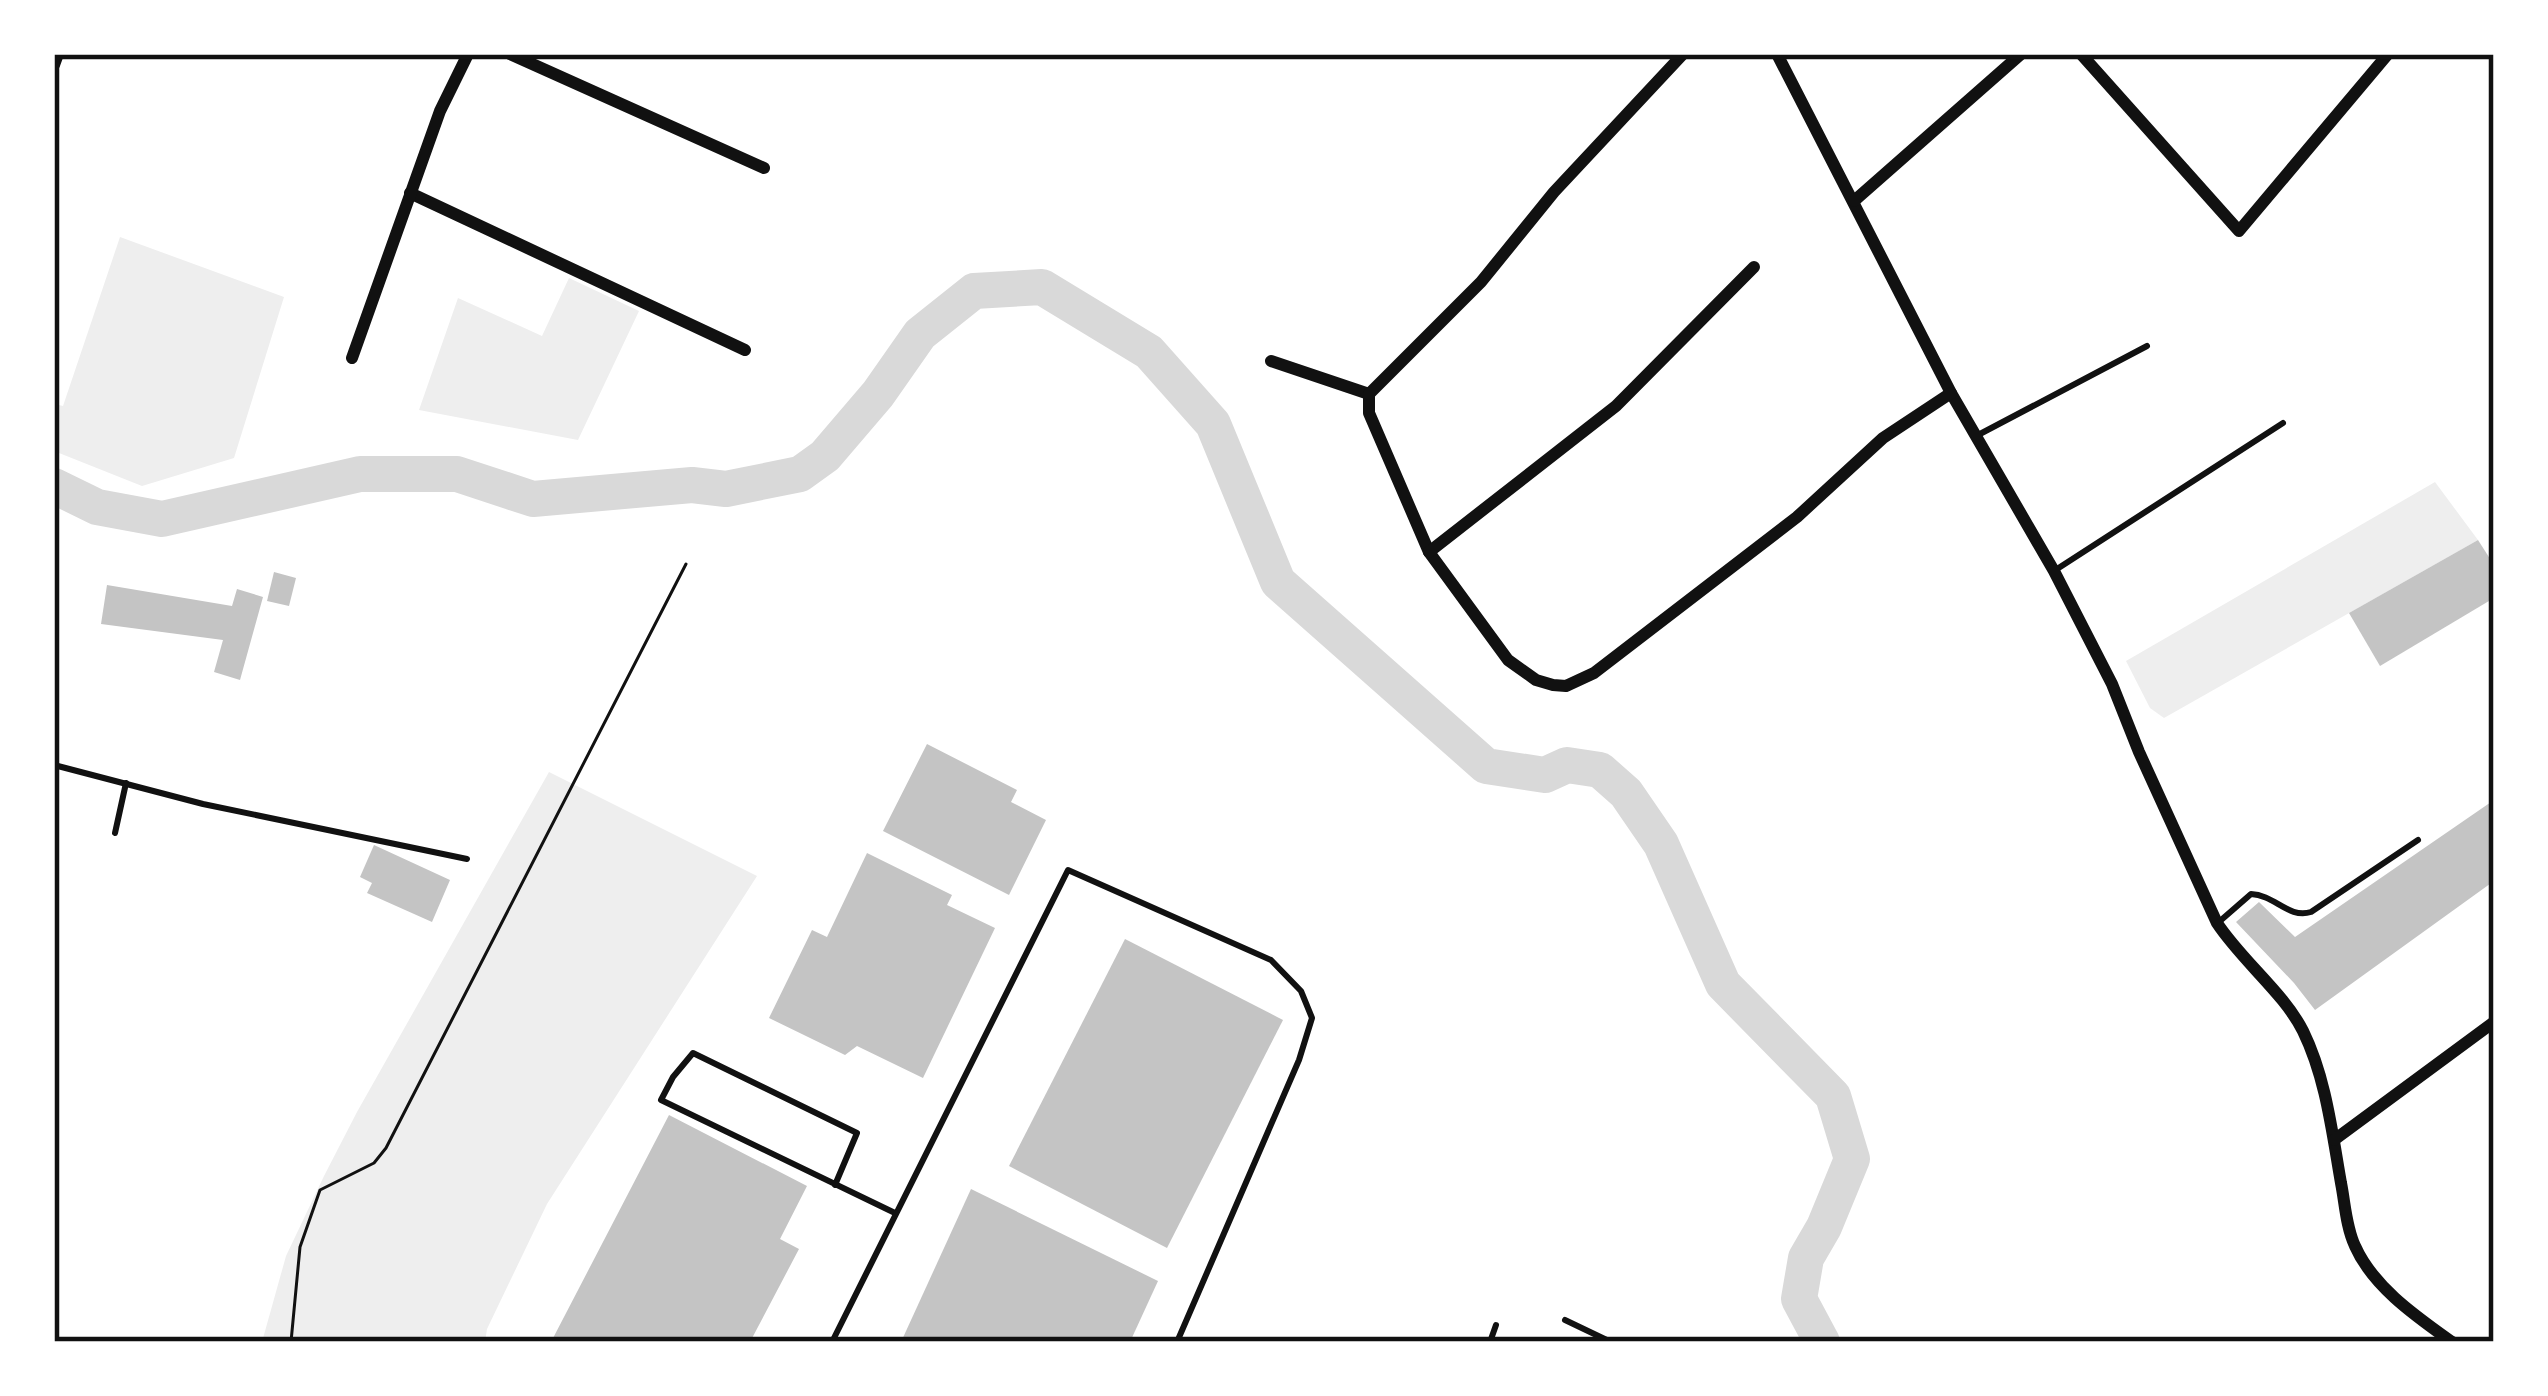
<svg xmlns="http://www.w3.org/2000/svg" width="2548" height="1396" font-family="'Exo 2',sans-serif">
	<rect width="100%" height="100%" fill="#fff"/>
	<!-- green -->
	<g fill="#eee">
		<path d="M120,237L284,297L234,458L142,486L54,451V404L63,406Z"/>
		<path d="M569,278L639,311L578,440L419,410L458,298L542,336Z"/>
		<path d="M2435,482L2478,540L2164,718L2150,708L2126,661Z"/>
		<path d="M549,772L757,876L547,1204L487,1329L485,1342H262L286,1256L324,1176L357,1112Z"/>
	</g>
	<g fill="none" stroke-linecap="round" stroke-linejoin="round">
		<!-- river -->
		<path stroke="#d9d9d9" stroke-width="36" d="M54,486L97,507L162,519L360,474H457L533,499L692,485L726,489L800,474L825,456L878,394L920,334L974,291L1042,287L1149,352L1213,424L1278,582L1486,766L1545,775L1567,765L1600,770L1626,793L1661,844L1723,984L1833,1096L1852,1159L1824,1227L1806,1258L1799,1299L1822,1342"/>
	</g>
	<!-- building -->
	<g fill="#c4c4c4">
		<path d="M2478,540L2494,565V598L2380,666L2349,613Z"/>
		<path d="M274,572L296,578L289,606L267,601Z"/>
		<path d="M107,585L232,606L237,589L263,597L240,680L214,672L223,640L101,624Z"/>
		<path d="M927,744L1017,790L1011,802L1046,820L1009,895L883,831Z"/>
		<path d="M2494,800V881L2315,1010L2294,983L2236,922L2259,902L2295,937Z"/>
		<path d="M374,845L450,880L432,922L367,893L372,883L360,877Z"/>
		<path d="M867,853L952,895L947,905L995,928L923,1078L857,1046L845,1055L769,1018L812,930L827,937Z"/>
		<path d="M1125,939L1283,1020L1167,1248L1009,1166Z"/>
		<path d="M669,1115L807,1186L780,1239L799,1249L750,1342H551Z"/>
		<path d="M971,1189L1158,1281L1130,1342H901Z"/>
	</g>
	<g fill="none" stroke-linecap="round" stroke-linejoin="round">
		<!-- path -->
		<path stroke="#111" stroke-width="3" d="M291,1342L300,1247L320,1190L374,1163L386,1148L686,564"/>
		<!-- service -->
		<g stroke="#111" stroke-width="6">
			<path d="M1978,435L2147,346"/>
			<path d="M2057,569L2283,423"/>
			<path d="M54,765L203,804L467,859"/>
			<path d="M115,833L126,783"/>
			<path d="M2220,921L2251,894C2275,895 2288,919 2311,912L2418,840"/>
			<path d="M835,1185L857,1133L693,1053L673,1077L661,1100L895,1213"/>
			<path d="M1565,1320L1611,1342"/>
			<path d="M832,1342L1068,870L1271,960L1301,991L1312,1018L1299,1060L1177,1342"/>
			<path d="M1353,1342H1362"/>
			<path d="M1490,1342L1496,1325"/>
		</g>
		<!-- minor -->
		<g stroke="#111" stroke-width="12">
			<path d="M510,54L764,168"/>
			<path d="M1777,54L1951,393L2054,571L2112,684L2139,752L2217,923C2242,961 2284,993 2303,1031C2326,1078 2332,1132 2341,1183C2345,1203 2346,1227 2355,1246C2373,1287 2417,1317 2452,1342"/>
			<path d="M2081,54L2239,231L2388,54"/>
			<path d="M54,65L58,54"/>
			<path d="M410,193L745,350"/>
			<path d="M1854,201L2021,54"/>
			<path d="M352,358L440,111L468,54"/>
			<path d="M1271,361L1369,394"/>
			<path d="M1369,394V413L1429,552L1508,660L1536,680L1553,685L1566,686L1594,673L1797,517L1883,438L1951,393"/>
			<path d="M1369,394L1481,282L1554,192L1683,54"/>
			<path d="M1429,552L1616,406L1754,267"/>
			<path d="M2334,1140L2494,1022"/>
		</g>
	</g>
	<!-- border -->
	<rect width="2548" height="1396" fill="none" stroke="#ffffff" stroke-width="114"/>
	<rect x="57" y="57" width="2434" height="1282" fill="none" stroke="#111" stroke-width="4.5"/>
</svg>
